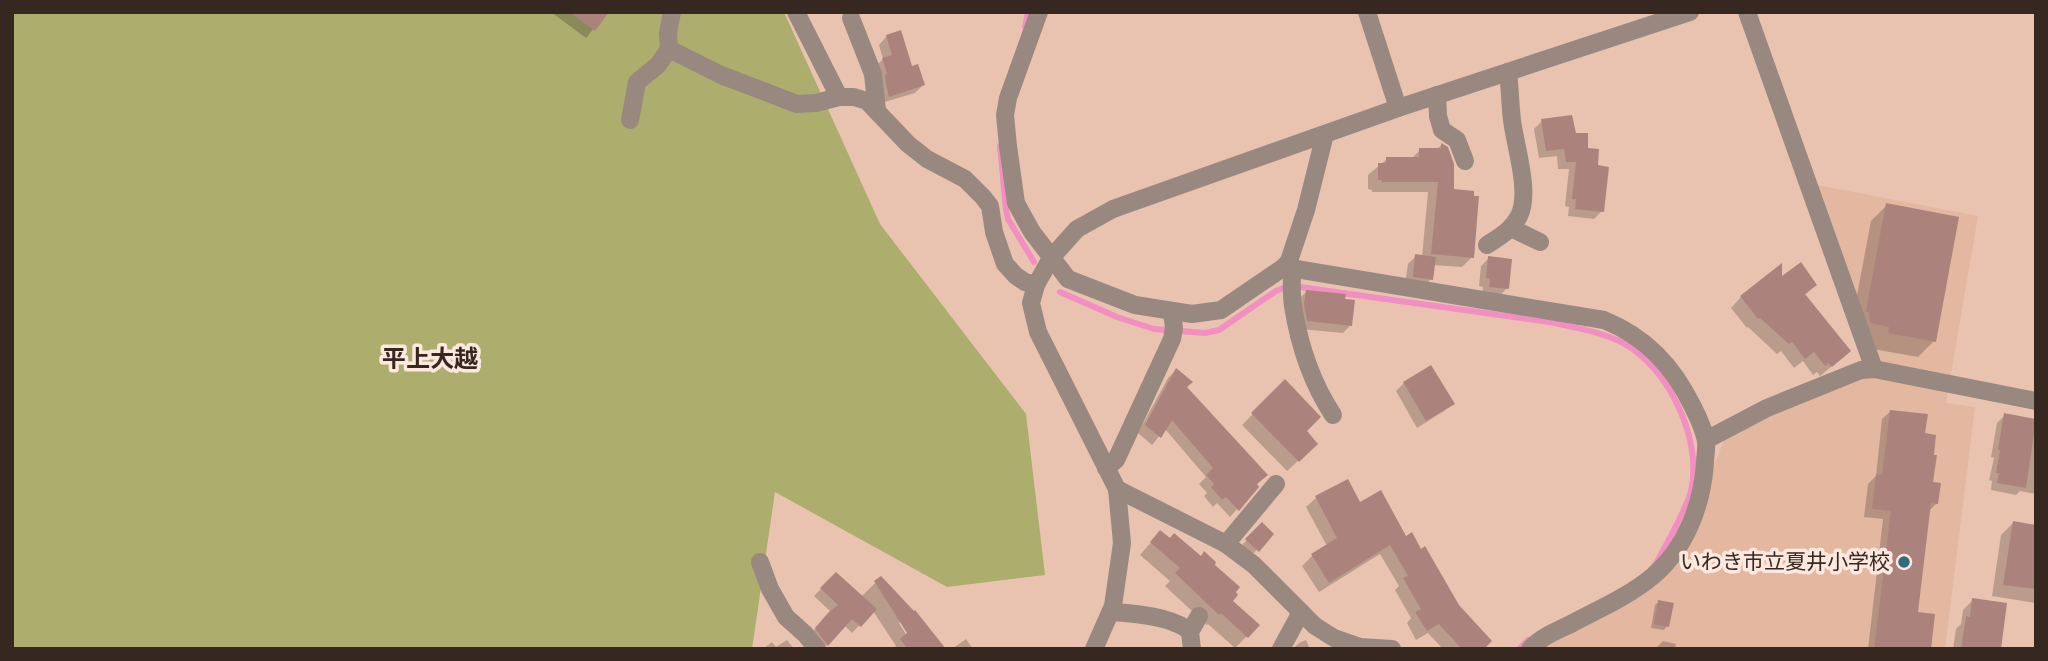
<svg xmlns="http://www.w3.org/2000/svg" width="2048" height="661" font-family="Jost,'Noto Sans JP',sans-serif">
	<rect width="100%" height="100%" fill="#e9c3b0"/>
	<!-- built -->
	<path fill="#e3b7a0" d="M1812,184L1978,216L1946,403L1975,407L1945,649H1538L1556,621L1640,579L1705,490L1732,419L1871,363Z"/>
	<!-- green -->
	<path fill="#adad6e" d="M12,12H784L880,224L1026,414L1045,575L947,587L775,492L752,649H12Z"/>
	<!-- shadow -->
	<g fill="#0003" fill-rule="evenodd">
		<path d="M551,12H607L586,38Z"/>
		<path d="M887,36L923,85L915,93L881,103L875,67L883,59L879,45Z"/>
		<path d="M1542,121L1574,135L1597,167L1602,211L1594,219L1568,216L1569,207L1565,206L1569,169H1558L1557,156L1539,158L1534,129Z"/>
		<path d="M1441,145L1452,190L1472,257L1462,267L1433,265L1431,279L1423,287L1405,284L1408,264L1416,256L1422,257L1428,192H1372V190L1368,189V175L1387,159H1411L1420,150H1437Z"/>
		<path d="M1887,205L1934,341L1918,357L1873,349L1874,342L1855,338L1851,327L1871,221Z"/>
		<path d="M1489,258L1507,288L1499,297L1482,295L1483,287L1479,286L1481,266Z"/>
		<path d="M1781,279L1815,285L1804,296L1838,361L1820,376L1817,372L1813,375L1803,361L1794,368L1781,351L1777,354L1748,327L1747,328L1731,308L1741,297Z"/>
		<path d="M1306,292L1351,325L1343,333L1300,329L1298,300Z"/>
		<path d="M1176,370L1185,388L1257,487L1230,517L1217,503L1213,507L1204,496L1207,493L1199,484L1206,477L1165,429L1152,445L1138,433L1168,378Z"/>
		<path d="M1285,382L1304,432L1316,444L1287,471L1242,425Z"/>
		<path d="M1404,383L1452,403L1444,411L1417,428L1396,391Z"/>
		<path d="M1891,411L1923,435L1937,503L1928,512L1916,614L1929,649H1868L1883,519L1864,517L1868,484L1876,476L1882,419Z"/>
		<path d="M2005,415L2036,421V494L2020,491L2016,495L1991,490L1992,481L1989,480L1994,458L1991,457L1997,423Z"/>
		<path d="M1316,498L1359,505L1406,538L1482,649H1443L1428,633L1416,640L1407,623L1411,618L1395,590L1399,586L1380,554L1319,592L1302,566L1312,556L1327,546L1306,507Z"/>
		<path d="M2013,523L2036,527V603L1992,596L2001,535Z"/>
		<path d="M1262,525L1272,534L1249,558L1238,549Z"/>
		<path d="M1160,532L1200,557L1230,601L1258,625L1235,648L1208,624L1207,625L1165,586L1170,581L1140,555Z"/>
		<path d="M836,574L861,597L875,583L943,649H893L896,646L873,611L852,633L844,625L823,649L808,636L831,612L814,596ZM901,621L913,639L910,641L899,623Z"/>
		<path d="M1973,600L1999,649H1953L1956,629L1961,624L1963,610Z"/>
		<path d="M1659,602L1667,626L1664,630L1651,628L1655,605Z"/>
		<path d="M966,639L973,649H952Z"/>
		<path d="M787,640L794,649H763L772,642L776,647Z"/>
		<path d="M1306,640L1310,649H1293L1299,643Z"/>
		<path d="M1663,641L1676,644L1675,649H1655Z"/>
	</g>
	<g fill="none" stroke-linecap="round" stroke-linejoin="round">
		<!-- stream -->
		<g stroke="#f28ec1" stroke-width="6">
			<path d="M1025,27L1028,12"/>
			<path d="M1000,146L1006,209L1008,219L1034,262"/>
			<path d="M1060,292L1117,317L1154,329L1205,333L1219,330L1276,291L1286,287H1300L1556,323C1578,329 1603,332 1623,343C1669,367 1703,441 1691,491C1686,511 1666,544 1656,564"/>
			<path d="M1519,649L1528,640"/>
		</g>
	</g>
	<!-- building -->
	<g fill="#ab837c">
		<path d="M569,12H609L595,31Z"/>
		<path d="M901,30L912,66L918,64L925,85L889,97L886,84L885,75L887,74L882,58L892,55L886,35Z"/>
		<path d="M1572,115L1576,133H1588V148L1599,149L1598,165L1609,167L1604,212L1575,209L1576,199H1572L1576,162H1566L1564,149L1546,151L1541,119Z"/>
		<path d="M1441,143L1448,147L1454,164V189L1474,191V196H1479L1474,258L1431,254L1438,182H1382V180H1378V163H1386V157H1419V148H1441Z"/>
		<path d="M1886,203L1959,217L1936,342L1888,333L1889,327L1870,323L1869,313L1866,311Z"/>
		<path d="M1415,254L1436,257L1433,280L1413,277Z"/>
		<path d="M1488,256L1512,259L1509,289L1489,287L1490,279L1486,278Z"/>
		<path d="M1801,262L1817,285L1805,294L1851,351L1832,367L1828,363L1825,366L1814,352L1805,359L1792,342L1789,344L1760,318L1758,319L1740,296L1782,263V276Z"/>
		<path d="M1306,290L1346,294L1345,299L1355,300L1352,326L1307,321L1304,304Z"/>
		<path d="M1431,365L1455,404L1426,421L1403,382Z"/>
		<path d="M1176,368L1193,382L1187,387L1268,475L1257,484L1259,487L1239,511L1226,497L1222,500L1211,487L1214,484L1206,475L1213,468L1172,420L1161,438L1145,425Z"/>
		<path d="M1285,379L1321,417L1307,431L1318,444L1299,462L1251,413Z"/>
		<path d="M1890,410L1928,414L1925,433L1936,435L1934,455H1937L1933,482L1941,483L1938,504L1931,503L1918,612L1935,614L1931,649H1874L1891,511L1872,509L1876,474L1882,475Z"/>
		<path d="M2004,413L2036,419L2026,488L1997,483L1999,473H1996L2000,450H1998Z"/>
		<path d="M1348,479L1360,502L1381,490L1406,536L1412,532L1421,549L1425,546L1459,605L1492,641L1484,649H1462L1439,624L1427,631L1415,612L1421,609L1403,578L1408,576L1390,545L1329,583L1311,554L1337,538L1315,496Z"/>
		<path d="M2013,521L2036,525V589L2003,585Z"/>
		<path d="M1262,522L1274,534L1259,552L1245,539Z"/>
		<path d="M1160,530L1170,538L1174,533L1201,556L1204,551L1216,562L1215,565L1240,587L1236,592L1238,595L1233,601L1260,625L1248,638L1221,613L1219,615L1175,573L1180,568L1150,542Z"/>
		<path d="M836,572L877,609L861,627L852,619L828,646L815,628L828,613L838,605L820,588Z"/>
		<path d="M881,576L914,611L915,610L946,649H908L900,639L907,633L874,581Z"/>
		<path d="M1972,598L2007,603L2001,649H1961L1966,616L1970,617Z"/>
		<path d="M1658,600L1674,603L1669,627L1654,624Z"/>
	</g>
	<g fill="none" stroke-linecap="round" stroke-linejoin="round">
		<!-- street -->
		<g stroke="#988880" stroke-width="18">
			<path d="M672,12L668,33L669,49L721,75L797,104L816,103L839,97H854L867,101L908,144L927,159L965,179L983,197L990,206L994,232L1005,264L1016,276L1025,282L1036,285"/>
			<path d="M796,12L839,97"/>
			<path d="M1039,12L1008,98L1005,115L1008,146L1016,203L1032,232L1068,279L1135,305L1192,314L1221,310L1284,267L1289,261L1306,210L1325,134"/>
			<path d="M1747,12L1874,369"/>
			<path d="M851,18L873,74L877,111"/>
			<path d="M1437,95L1438,116L1442,130L1457,140L1465,161"/>
			<path d="M1398,108L1690,12"/>
			<path d="M630,120L637,82L658,65L669,49"/>
			<path d="M1511,228L1540,242"/>
			<path d="M1487,245C1499,237 1512,230 1519,216C1531,192 1515,146 1512,120C1510,104 1510,88 1508,72"/>
			<path d="M1284,267L1604,320C1646,337 1673,366 1693,407C1698,417 1704,430 1706,441C1707,448 1705,456 1705,463C1702,505 1686,548 1653,576C1629,596 1599,609 1571,624C1556,631 1541,637 1530,649"/>
			<path d="M1292,268C1292,280 1291,294 1293,306C1299,344 1312,383 1333,415"/>
			<path d="M1706,440L1767,408L1861,370L1874,369L2036,401"/>
			<path d="M1106,468L1116,460L1172,339L1174,328L1172,312"/>
			<path d="M1117,489L1226,544L1254,565L1315,626L1334,638L1360,647L1392,649"/>
			<path d="M1226,544L1276,484"/>
			<path d="M760,562L770,589L786,617L805,634L817,649"/>
			<path d="M1111,612C1132,613 1175,617 1190,632"/>
			<path d="M1094,649L1113,606L1122,543L1117,489L1038,332L1031,303L1036,285L1051,258L1077,229L1113,209L1398,108L1367,12"/>
			<path d="M1192,649L1190,632L1199,616"/>
			<path d="M1281,649L1301,612"/>
		</g>
	</g>
	<!-- markers -->
	<circle fill="#306a83" stroke="#fce8de" stroke-width="2.5" cx="1904" cy="562" r="7"/>
	<g text-anchor="middle" stroke-width="7" stroke-linejoin="round" paint-order="stroke">
		<!-- poi labels -->
		<g font-size="21" fill="#362720" stroke="#fce8de" text-anchor="end">
			<text x="1890" y="569">いわき市立夏井小学校</text>
		</g>
		<!-- quarter labels -->
		<g font-size="24" font-weight="bold" fill="#362720" stroke="#fce8de">
			<text x="430" y="367">平上大越</text>
		</g>
	</g>
	<!-- border -->
	<rect width="2048" height="661" fill="none" stroke="#362720" stroke-width="28"/>
</svg>
